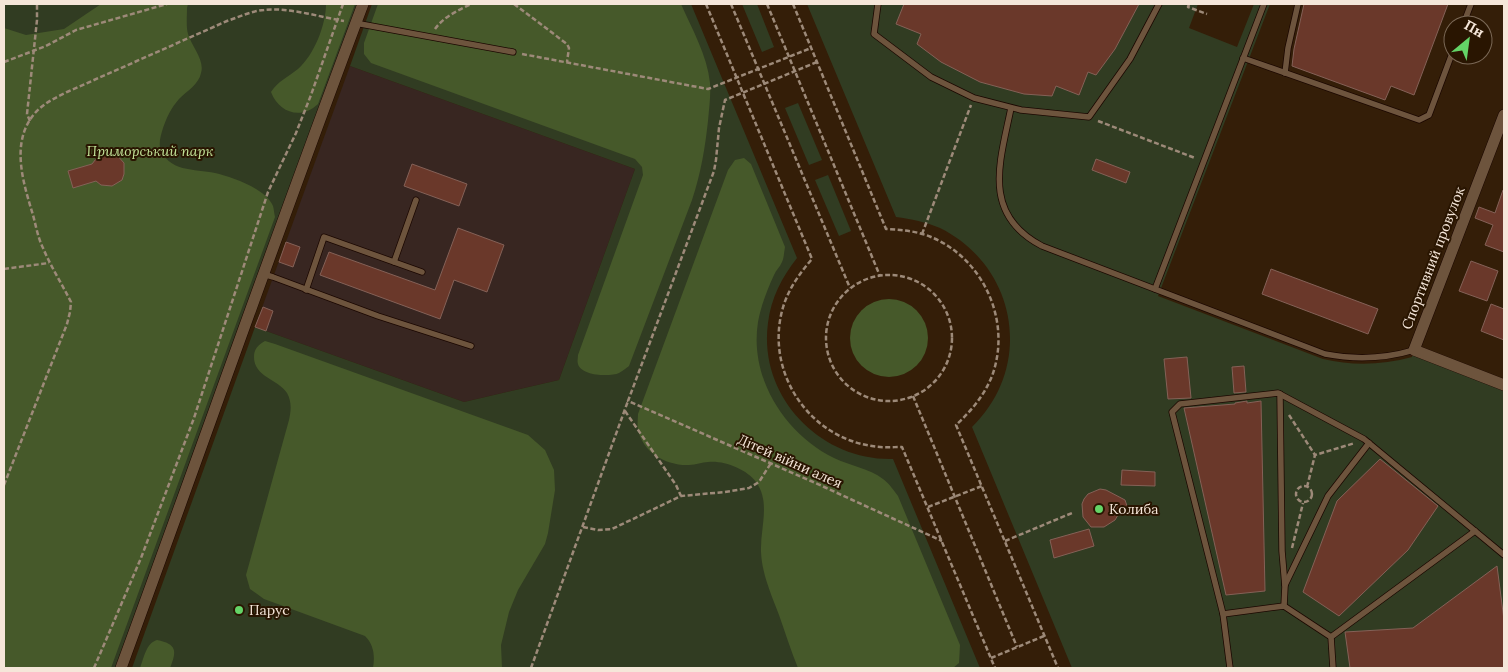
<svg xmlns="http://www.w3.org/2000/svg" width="1508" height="672" font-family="Lora,serif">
	<rect width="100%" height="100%" fill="#341e08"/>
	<!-- industrial -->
	<path fill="#382621" d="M350,66L635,169L559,380L464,402L255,327Z"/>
	<!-- green -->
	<g fill="#313c22">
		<path d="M4,4H360L120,668H4Z"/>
		<path d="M372,4H691L797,258C782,277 771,298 768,323C758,397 821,461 893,459L980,668H132L255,327L464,402L559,380L635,169L350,66Z"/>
		<path d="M742,4H757L774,47L762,52Z"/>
		<path d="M807,4H1198L1189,28L1237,47L1254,4H1270L1158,296L1323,359C1353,366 1382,365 1412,357L1414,350L1504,385V668H1072L972,427C1034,367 1018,267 940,228C926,222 911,219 896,217Z"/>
		<path d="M798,103L822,160L809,165L785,108Z"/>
		<path d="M828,175L851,231L839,236L815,180Z"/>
	</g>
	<!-- forest -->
	<g fill="#46592a">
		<path d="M101,4H188L187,8C187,16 186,27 188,34C192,47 205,60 201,73C199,84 187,91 179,99C171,108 167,117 163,128C161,134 159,142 160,147C167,172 195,169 215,173C232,177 265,188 273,206C274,209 274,213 275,217L111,668H4V28L26,35L64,29Z"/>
		<path d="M326,4H355L318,104C301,120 279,113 271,92C278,81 288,77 298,69C314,55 326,25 326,4Z"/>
		<path d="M378,4H681C692,29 707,55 710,83C711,95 709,109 708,121C705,148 701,173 692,200L629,366C626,368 623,371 619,373C610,377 581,376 578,364C577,361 578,358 578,355L643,175L642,167L635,159L371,63L364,54V43Z"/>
		<path d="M744,158L751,164L785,247C784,252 784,258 782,262C780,267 776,270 774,275C767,290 761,306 758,322C749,378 785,434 834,458C850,466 869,468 883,479C889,483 894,491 898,496L960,645L959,663L953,668H798C791,651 785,632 779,615C771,594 762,574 761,552C760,529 771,502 756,482C747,469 723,460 708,462C702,462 696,465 689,465C666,466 642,452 638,429C637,424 638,419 638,414L728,170L735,160Z"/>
		<circle cx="889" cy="338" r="39"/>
		<path d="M265,341L275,344L528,435L545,450L554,470L555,490L548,533L545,544L518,590L509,612L501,645L502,668H373C375,656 374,645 365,636L264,599L250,589L246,575L289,420C291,411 292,402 287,393C278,379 254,377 254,357C254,349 258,345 265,341Z"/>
		<path d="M157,640C177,644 177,651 170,668H140C144,658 146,643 157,640Z"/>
	</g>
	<!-- building -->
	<g fill="#6a382a" stroke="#846157">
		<path d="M904,4H1139L1115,49L1096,75L1088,72L1079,95L1056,86L1052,96L1024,94L980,82L941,62L917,44L921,34L896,24Z"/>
		<path d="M1304,4H1448L1414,95L1391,86L1385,100L1292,66L1294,49Z"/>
		<path d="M104,153L116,154L124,163V174L122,180L112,186L101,185L96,181L73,188L68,171L92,164L99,155Z"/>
		<path d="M1096,159L1130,172L1126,183L1092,170Z"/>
		<path d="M412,164L467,184L459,206L404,186Z"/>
		<path d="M1503,190H1504V252L1485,245L1493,225L1475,218L1479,207L1495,213Z"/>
		<path d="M458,228L504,245L487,292L454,280L440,319L320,275L329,252L435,290Z"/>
		<path d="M286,242L300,247L293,267L279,262Z"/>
		<path d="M1471,261L1498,271L1487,301L1459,291Z"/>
		<path d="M1271,269L1378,309L1368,334L1262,294Z"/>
		<path d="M1491,304L1504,309V340L1481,331Z"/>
		<path d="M263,307L273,311L266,331L255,327Z"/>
		<path d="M1187,357L1191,398L1168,399L1164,359Z"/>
		<path d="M1244,366L1246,392L1234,393L1232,367Z"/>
		<path d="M1247,401V403L1261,401L1265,591L1226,595L1184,408L1235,404V403Z"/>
		<path d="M1380,459L1438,506L1408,550L1339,616L1303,592L1337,501Z"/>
		<path d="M1122,470L1155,472V486L1121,485Z"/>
		<path d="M1100,489L1106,490L1125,500L1129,512L1118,515L1115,520L1104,527H1091L1083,517L1082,504L1084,499L1088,494Z"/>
		<path d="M1089,529L1094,546L1054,558L1050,540Z"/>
		<path d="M1497,566L1504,620V668H1350L1345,632L1413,628Z"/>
	</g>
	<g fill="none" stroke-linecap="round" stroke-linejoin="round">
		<defs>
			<g id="lane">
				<path d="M878,4L874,34L931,77L974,98L1021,110L1089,117L1130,59L1159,4"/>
				<path d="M355,23L513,52"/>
				<path d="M1463,25L1471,4"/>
				<path d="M1243,58L1419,120L1429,115L1453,51"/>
				<path d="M1285,73L1288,48L1298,4"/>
				<path d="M1011,108C1000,162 981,214 1042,246L1325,354C1356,360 1384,359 1414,350"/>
				<path d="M394,262L416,200"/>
				<path d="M263,274L273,277L378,316L471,346"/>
				<path d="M1155,289L1264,4"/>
				<path d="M306,290L324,237L422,272"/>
				<path d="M1280,394L1282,551L1285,586L1284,606"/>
				<path d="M1285,585L1328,496L1369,443"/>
				<path d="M1223,614L1284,606L1331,637L1333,668"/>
				<path d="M1331,637L1475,531"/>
				<path d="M1230,668L1223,614L1172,412L1180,404L1278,393L1364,439L1504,555"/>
			</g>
			<g id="street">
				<path d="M1504,115L1414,350L1504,385"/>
				<path d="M121,668C202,447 280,224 363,4"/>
			</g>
		</defs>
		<!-- lane casing -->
		<use href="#lane" stroke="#1b0700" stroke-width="7"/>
		<!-- street casing -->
		<use href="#street" stroke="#1b0700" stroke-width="12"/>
		<!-- path -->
		<g stroke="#9d8a79" stroke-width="2.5" stroke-dasharray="5 2.5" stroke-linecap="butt">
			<path d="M514,4L567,44L569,48L567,62"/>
			<path d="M706,4L812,259C799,274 787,291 782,311C766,373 809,437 872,446C882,448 892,447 902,447L995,668"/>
			<path d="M731,4L850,288"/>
			<path d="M767,4L880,276"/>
			<path d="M793,4L886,229C902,230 917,231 931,237C984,259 1012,322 992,376C984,396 971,411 956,425L1058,668"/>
			<path d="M1189,4L1188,7L1207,14"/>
			<path d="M435,29C443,17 459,10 471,4"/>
			<path d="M522,54L708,89L811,48"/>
			<path d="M4,62L46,46L76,30L167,4"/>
			<path d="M817,62L725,100L719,128L716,160L714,171L628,401L811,481L942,541"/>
			<path d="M30,121L27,114L37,20V4"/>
			<path d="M1098,121L1195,158"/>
			<path d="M922,234L971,105"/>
			<path d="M4,269L49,263"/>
			<circle cx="889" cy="338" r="63"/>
			<path d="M913,396L1017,647"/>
			<path d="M625,411L676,485L681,496"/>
			<path d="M1289,415L1315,455"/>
			<path d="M4,485L67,324L70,312L71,302C62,284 51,267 43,248C38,238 36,226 33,215C23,182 10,142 35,113C44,103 55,98 67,92L227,21C239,17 251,11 264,10C288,7 320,17 344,21"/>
			<circle cx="1304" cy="494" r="8"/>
			<path d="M1307,487L1315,455L1355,443"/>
			<path d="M928,507L982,486"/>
			<path d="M583,527L598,530L612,529L681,496L725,492L749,488L759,482L771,463"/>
			<path d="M1005,541L1072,513"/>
			<path d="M1292,548L1303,503"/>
			<path d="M991,658L1044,636"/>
			<path d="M94,668L141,558L194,418L268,192L296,133L311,95L343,4"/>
			<path d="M531,668L628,401"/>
		</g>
		<!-- lane -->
		<use href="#lane" stroke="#6d543d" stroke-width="5.5"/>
		<!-- street -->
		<use href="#street" stroke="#6d543d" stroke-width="11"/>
	</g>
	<!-- markers -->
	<g fill="#64d467" stroke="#291501" stroke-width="2">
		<circle cx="1099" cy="509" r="5"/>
		<circle cx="239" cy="610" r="5"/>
	</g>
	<g text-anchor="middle" stroke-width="4" stroke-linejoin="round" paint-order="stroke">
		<!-- park labels -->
		<g font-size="14" font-style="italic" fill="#c1e297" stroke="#291501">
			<text x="150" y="156">Приморський парк</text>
		</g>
		<!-- street labels -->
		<g font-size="14" fill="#f5e6d9" stroke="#291501">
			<text transform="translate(1433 258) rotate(-69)" y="5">Спортивний провулок</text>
			<text transform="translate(790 461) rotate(24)" y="5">Дітей війни алея</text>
		</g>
		<!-- poi labels -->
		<g font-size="14" fill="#f5e6d9" stroke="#291501" text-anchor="start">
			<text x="1109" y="514">Колиба</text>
			<text x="249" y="615">Парус</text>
		</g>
	</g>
	<!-- border -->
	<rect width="1508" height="672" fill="none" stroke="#f5e6d9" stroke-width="10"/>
	<!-- north arrow -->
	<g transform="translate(1468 40) rotate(29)"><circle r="24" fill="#291501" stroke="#7b6957"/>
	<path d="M0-4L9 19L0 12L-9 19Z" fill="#64d467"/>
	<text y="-8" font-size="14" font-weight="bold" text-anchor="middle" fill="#f5e6d9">Пн</text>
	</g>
</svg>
